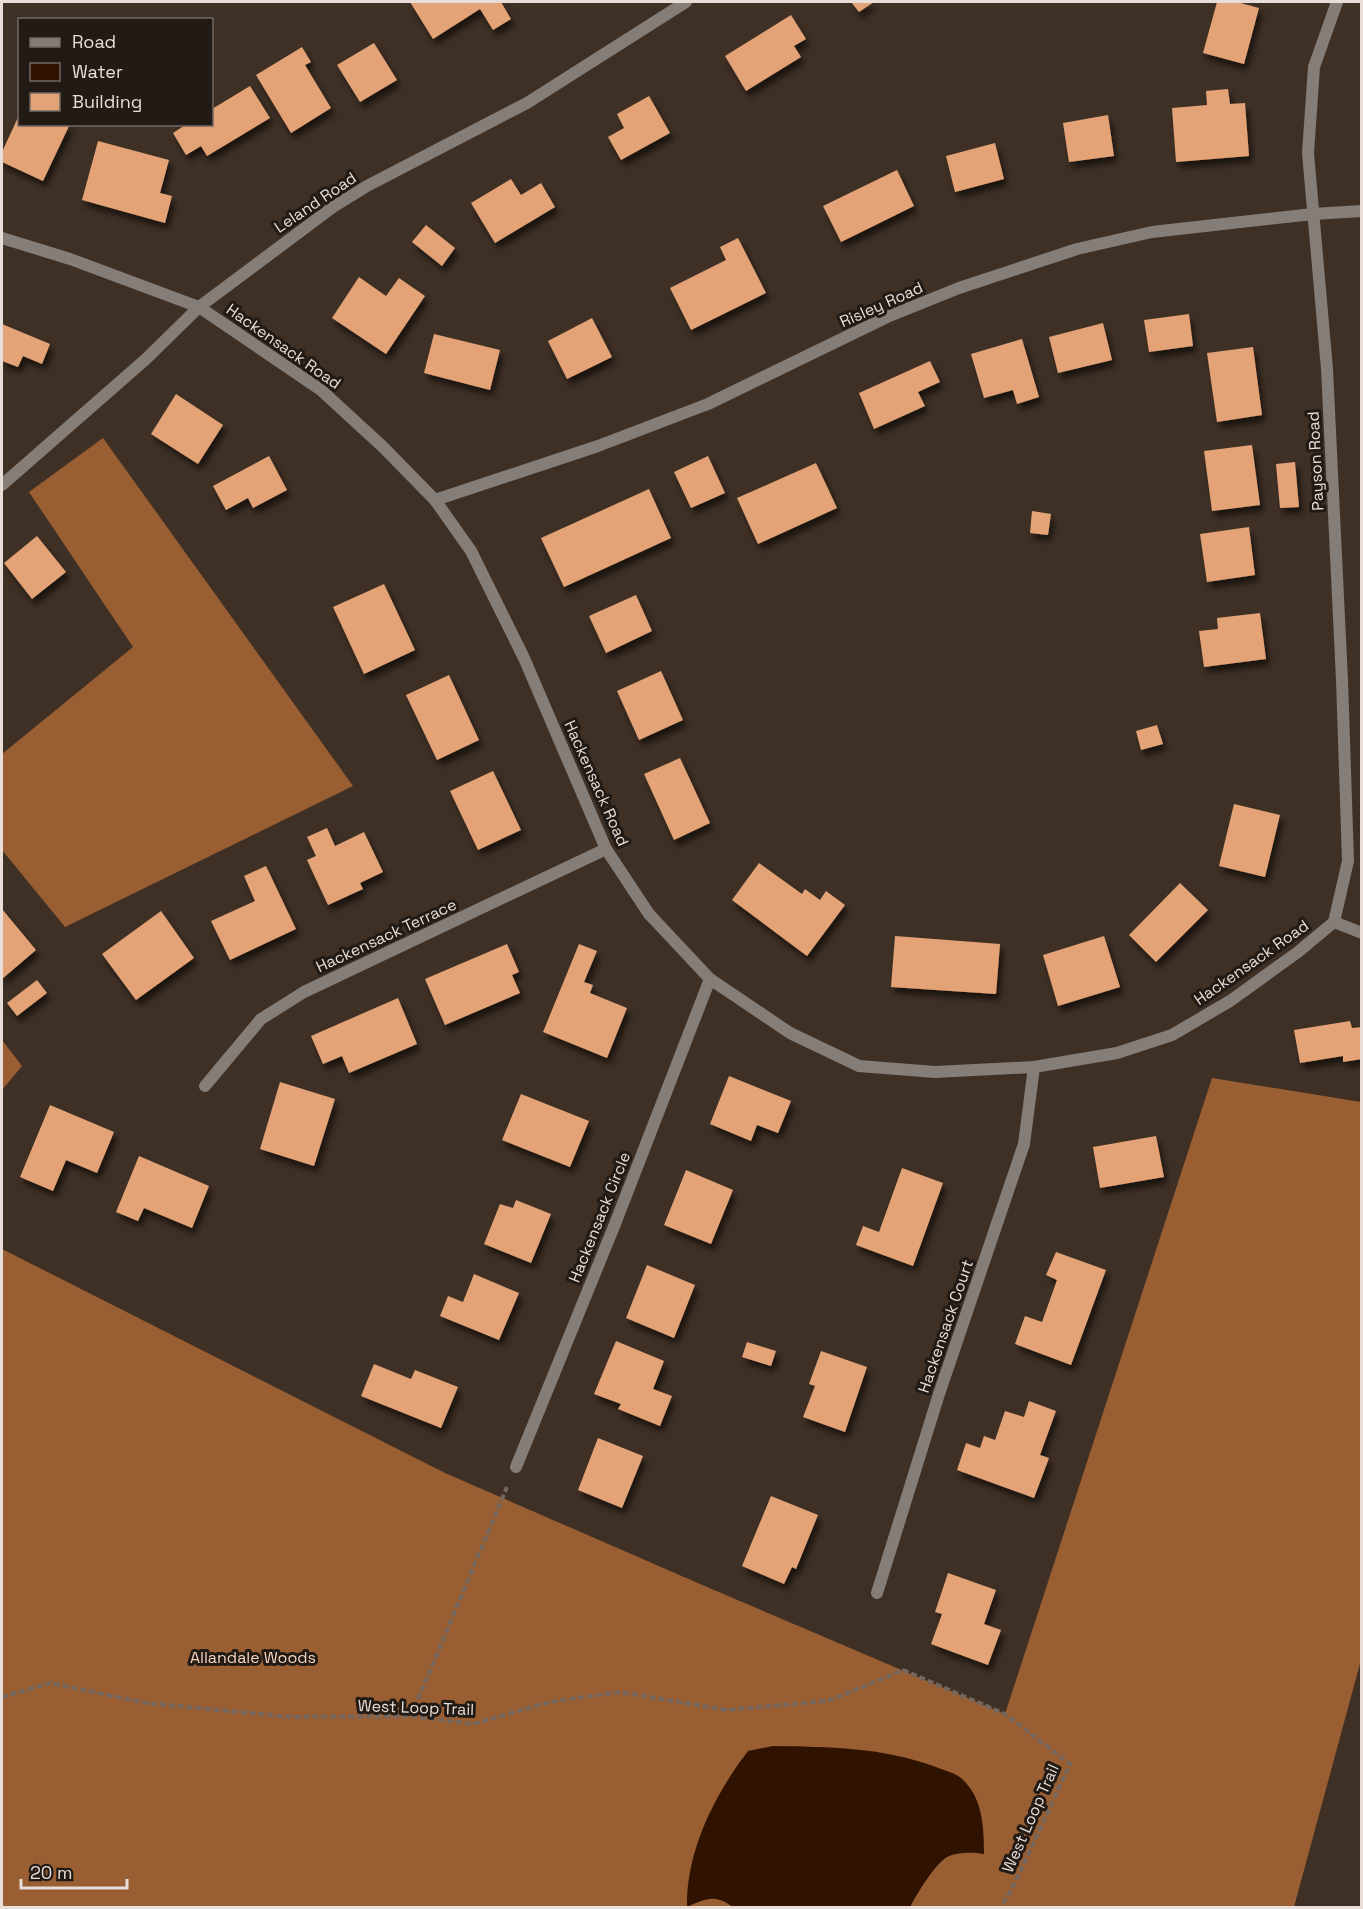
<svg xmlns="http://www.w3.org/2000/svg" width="1363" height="1909" font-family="'Space Grotesk',sans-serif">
	<defs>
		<filter id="shadow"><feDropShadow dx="3.5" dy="6" stdDeviation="3" flood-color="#0009"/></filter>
	</defs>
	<rect width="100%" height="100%" fill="#3f3025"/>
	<!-- forest -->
	<g fill="#995e32">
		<path d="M103,438L353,786L65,927L2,850V754L133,647L29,492Z"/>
		<path d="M2,1040L22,1066L2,1090Z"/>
		<path d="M1212,1078L1361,1102V1660L1294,1907H2V1249L445,1473L707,1587L1005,1714Z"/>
	</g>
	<!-- water -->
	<path fill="#2f1200" d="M773,1746C829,1747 882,1747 936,1767C943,1770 955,1773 961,1778C983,1797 984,1828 984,1854C973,1852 957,1852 947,1857C934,1865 917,1894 910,1907L734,1908C715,1893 705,1899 687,1907C686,1851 715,1794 748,1751Z"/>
	<!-- building -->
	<g fill="#e3a376" filter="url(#shadow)">
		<path d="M410,2H501L511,19L493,30L480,9L433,39Z"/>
		<path d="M851,2H874L859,12Z"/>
		<path d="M1217,2H1237L1259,8L1244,64L1203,53Z"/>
		<path d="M791,15L806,39L794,46L801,57L746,91L725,56Z"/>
		<path d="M374,43L397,80L360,102L337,65Z"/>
		<path d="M302,47L311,62L305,65L331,108L291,133L256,75Z"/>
		<path d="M250,86L270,118L207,156L201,146L186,155L173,133L187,124H212V109Z"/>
		<path d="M1228,89L1230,104L1245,103L1249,156L1176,162L1172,108L1207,105L1206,91Z"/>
		<path d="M649,96L670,133L621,160L608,137L624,128L617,114Z"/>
		<path d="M20,113V124H70L43,181L2,162V152Z"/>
		<path d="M1108,115L1114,156L1069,162L1063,123Z"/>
		<path d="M98,141L169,160L160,193L172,196L165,223L82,200Z"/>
		<path d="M995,143L1004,179L955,192L946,156Z"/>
		<path d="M897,170L914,206L841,242L823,206Z"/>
		<path d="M511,179L521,195L541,183L555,207L495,243L471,203Z"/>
		<path d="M426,225L455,248L442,266L412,242Z"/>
		<path d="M738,238L766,293L691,330L670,288L726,260L720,247Z"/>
		<path d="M359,277L386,296L399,278L425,296L386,354L332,318Z"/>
		<path d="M1189,314L1193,346L1149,352L1144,320Z"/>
		<path d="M592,318L612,357L567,379L548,341Z"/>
		<path d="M1103,323L1112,360L1058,373L1049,337Z"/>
		<path d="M2,324L50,344L42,364L23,356L18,367L2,361Z"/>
		<path d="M434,334L500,350L490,390L424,373Z"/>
		<path d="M1022,339L1039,397L1017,404L1013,390L984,398L971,354Z"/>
		<path d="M1253,347L1262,415L1217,422L1207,353Z"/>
		<path d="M930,361L940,382L918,392L925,406L874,429L859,393Z"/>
		<path d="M176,394L223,425L198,464L151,434Z"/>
		<path d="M1252,445L1260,505L1212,511L1204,451Z"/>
		<path d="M269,456L287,490L253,508L248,498L226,510L213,486Z"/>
		<path d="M708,456L725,493L691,508L674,472Z"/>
		<path d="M1295,462L1299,507L1280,508L1276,464Z"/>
		<path d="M816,463L837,508L758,544L737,498Z"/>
		<path d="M649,489L671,538L564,587L541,538Z"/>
		<path d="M1032,511L1051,514L1048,535L1030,533Z"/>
		<path d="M1249,527L1255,575L1207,582L1200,534Z"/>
		<path d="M37,536L66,572L32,599L4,563Z"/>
		<path d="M384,584L415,650L364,674L333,607Z"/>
		<path d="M636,595L652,631L606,653L589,616Z"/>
		<path d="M1260,613L1266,659L1204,667L1199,631L1218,629L1217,618Z"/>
		<path d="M661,671L683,720L639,740L617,691Z"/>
		<path d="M449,675L479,740L437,760L406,695Z"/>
		<path d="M1157,725L1163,744L1141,750L1136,731Z"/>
		<path d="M680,758L710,823L674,840L644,774Z"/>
		<path d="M493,771L521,830L478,850L450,791Z"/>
		<path d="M1234,804L1280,815L1265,877L1219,866Z"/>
		<path d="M327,828L335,846L364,832L383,872L360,883L363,889L328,905L307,860L316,856L307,837Z"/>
		<path d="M759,863L802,894L805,889L820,900L826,891L845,905L807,956L732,900Z"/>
		<path d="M266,866L296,929L230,960L211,921L255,901L244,876Z"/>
		<path d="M1180,883L1208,910L1156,962L1129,935Z"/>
		<path d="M2,909L36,950L2,979Z"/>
		<path d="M161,911L194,958L136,1000L102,954Z"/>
		<path d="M895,936L1000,944L996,994L891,987Z"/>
		<path d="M1104,936L1120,987L1058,1006L1043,955Z"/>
		<path d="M507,944L519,972L512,975L520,993L445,1025L425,979Z"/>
		<path d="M579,944L597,951L584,982L593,985L590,993L627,1008L607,1058L543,1032Z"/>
		<path d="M37,980L47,993L17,1016L7,1003Z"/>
		<path d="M398,998L417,1044L349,1073L342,1056L323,1064L311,1036Z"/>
		<path d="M1350,1021L1352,1028L1362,1027V1059L1343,1062V1056L1300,1063L1294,1030Z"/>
		<path d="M729,1076L791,1101L778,1133L757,1125L751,1141L710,1124Z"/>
		<path d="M280,1082L335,1099L314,1166L260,1149Z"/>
		<path d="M521,1094L589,1121L570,1167L502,1140Z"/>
		<path d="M50,1105L114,1132L97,1173L66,1160L53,1191L20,1177Z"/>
		<path d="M1156,1136L1164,1177L1100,1188L1093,1147Z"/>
		<path d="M139,1156L209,1186L192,1228L144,1208L138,1221L116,1212Z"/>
		<path d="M902,1168L943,1183L913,1266L856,1245L863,1226L879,1232Z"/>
		<path d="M686,1170L733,1190L711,1244L664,1225Z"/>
		<path d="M516,1200L551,1214L531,1263L484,1244L500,1204L513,1208Z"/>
		<path d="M1056,1252L1106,1270L1071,1365L1015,1344L1025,1316L1042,1322L1057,1280L1046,1275Z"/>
		<path d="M647,1265L695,1285L674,1338L626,1318Z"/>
		<path d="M474,1274L519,1293L499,1340L440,1316L448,1296L463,1302Z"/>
		<path d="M616,1341L664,1361L653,1389L672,1396L660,1426L618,1409L621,1404L594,1394Z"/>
		<path d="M747,1342L776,1351L771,1366L742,1357Z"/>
		<path d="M821,1351L867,1367L845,1432L803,1417L815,1386L809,1384Z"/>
		<path d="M374,1364L411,1379L415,1370L458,1387L441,1428L361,1396Z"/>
		<path d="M1029,1401L1056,1411L1040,1455L1049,1458L1034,1498L957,1470L966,1443L980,1448L984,1436L995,1440L1005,1411L1024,1417Z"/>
		<path d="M598,1438L643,1456L622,1508L578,1490Z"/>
		<path d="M771,1496L818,1515L796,1569L792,1567L784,1584L742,1566Z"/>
		<path d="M948,1573L996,1590L984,1624L1001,1630L988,1665L931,1644L942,1614L935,1612Z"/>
	</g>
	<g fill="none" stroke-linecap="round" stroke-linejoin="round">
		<!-- path -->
		<g stroke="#75675e" stroke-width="4" stroke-dasharray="6 3" stroke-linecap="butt">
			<path d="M2,1697L50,1683L147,1703L290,1717L411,1716L473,1724L549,1702L620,1692L727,1710L828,1701L903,1670L1005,1714L1070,1764L1010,1893L999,1908"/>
			<path d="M411,1716L507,1487"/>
		</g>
		<!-- street -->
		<g stroke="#857d77" stroke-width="12">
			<path d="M2,238L70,259L199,307L321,390L383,447L435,500L471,551L524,658L606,849L649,914L710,979L790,1033L859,1066L935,1072L1034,1067L1117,1053L1172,1035L1230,1001L1298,952L1334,922L1362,933"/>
			<path d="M2,485L146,359L199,307L333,207L367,186L527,103L686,2"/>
			<path d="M435,500L598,446L708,404L887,317L959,288L1077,249L1152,232L1313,214L1362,211"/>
			<path d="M1334,922L1348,861L1342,680L1327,369L1308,153L1314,67L1337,2"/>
			<path d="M205,1086L261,1019L304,992L606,849"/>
			<path d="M516,1467L615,1224L710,979"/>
			<path d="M877,1593L939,1394L1024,1144L1034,1067"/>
		</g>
	</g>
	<g text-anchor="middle" stroke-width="6" stroke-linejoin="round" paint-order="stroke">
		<!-- street labels -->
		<g font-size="16" fill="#e8ddd7" stroke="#211a15">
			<text transform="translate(315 202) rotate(-34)" y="6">Leland Road</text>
			<text transform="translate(881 304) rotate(-24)" y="6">Risley Road</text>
			<text transform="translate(284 346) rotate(35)" y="6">Hackensack Road</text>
			<text transform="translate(1315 461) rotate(-93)" y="6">Payson Road</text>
			<text transform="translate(597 783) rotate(66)" y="6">Hackensack Road</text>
			<text transform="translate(386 935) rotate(-25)" y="6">Hackensack Terrace</text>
			<text transform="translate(1251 962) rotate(-35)" y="6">Hackensack Road</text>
			<text transform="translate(599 1217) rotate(-68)" y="6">Hackensack Circle</text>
			<text transform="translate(945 1326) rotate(-71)" y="6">Hackensack Court</text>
			<text transform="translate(416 1707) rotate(2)" y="6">West Loop Trail</text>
			<text transform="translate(1030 1818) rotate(-66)" y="6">West Loop Trail</text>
		</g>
		<!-- park labels -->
		<g font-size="16" fill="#f8d5bd" stroke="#211a15">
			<text x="253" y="1663">Allandale Woods</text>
		</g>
	</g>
	<!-- border -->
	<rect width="1363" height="1909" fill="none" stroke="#e8ddd7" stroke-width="6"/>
	<!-- legend -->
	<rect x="18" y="18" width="195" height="108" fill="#211a15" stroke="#716863" stroke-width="1.5"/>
	<rect x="30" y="38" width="30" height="9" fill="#857d77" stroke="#716863" stroke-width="1.5"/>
	<text x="72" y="48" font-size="18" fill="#e8ddd7">Road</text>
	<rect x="30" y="63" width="30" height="18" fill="#2f1200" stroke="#716863" stroke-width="1.5"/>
	<text x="72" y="78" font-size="18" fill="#e8ddd7">Water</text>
	<rect x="30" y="93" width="30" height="18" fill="#e3a376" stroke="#716863" stroke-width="1.5"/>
	<text x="72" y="108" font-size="18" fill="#e8ddd7">Building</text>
	<!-- scale -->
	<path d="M21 1879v9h106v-9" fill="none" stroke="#e8ddd7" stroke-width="3"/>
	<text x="30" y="1879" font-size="18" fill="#e8ddd7" stroke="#211a15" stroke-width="4.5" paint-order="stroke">20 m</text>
</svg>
